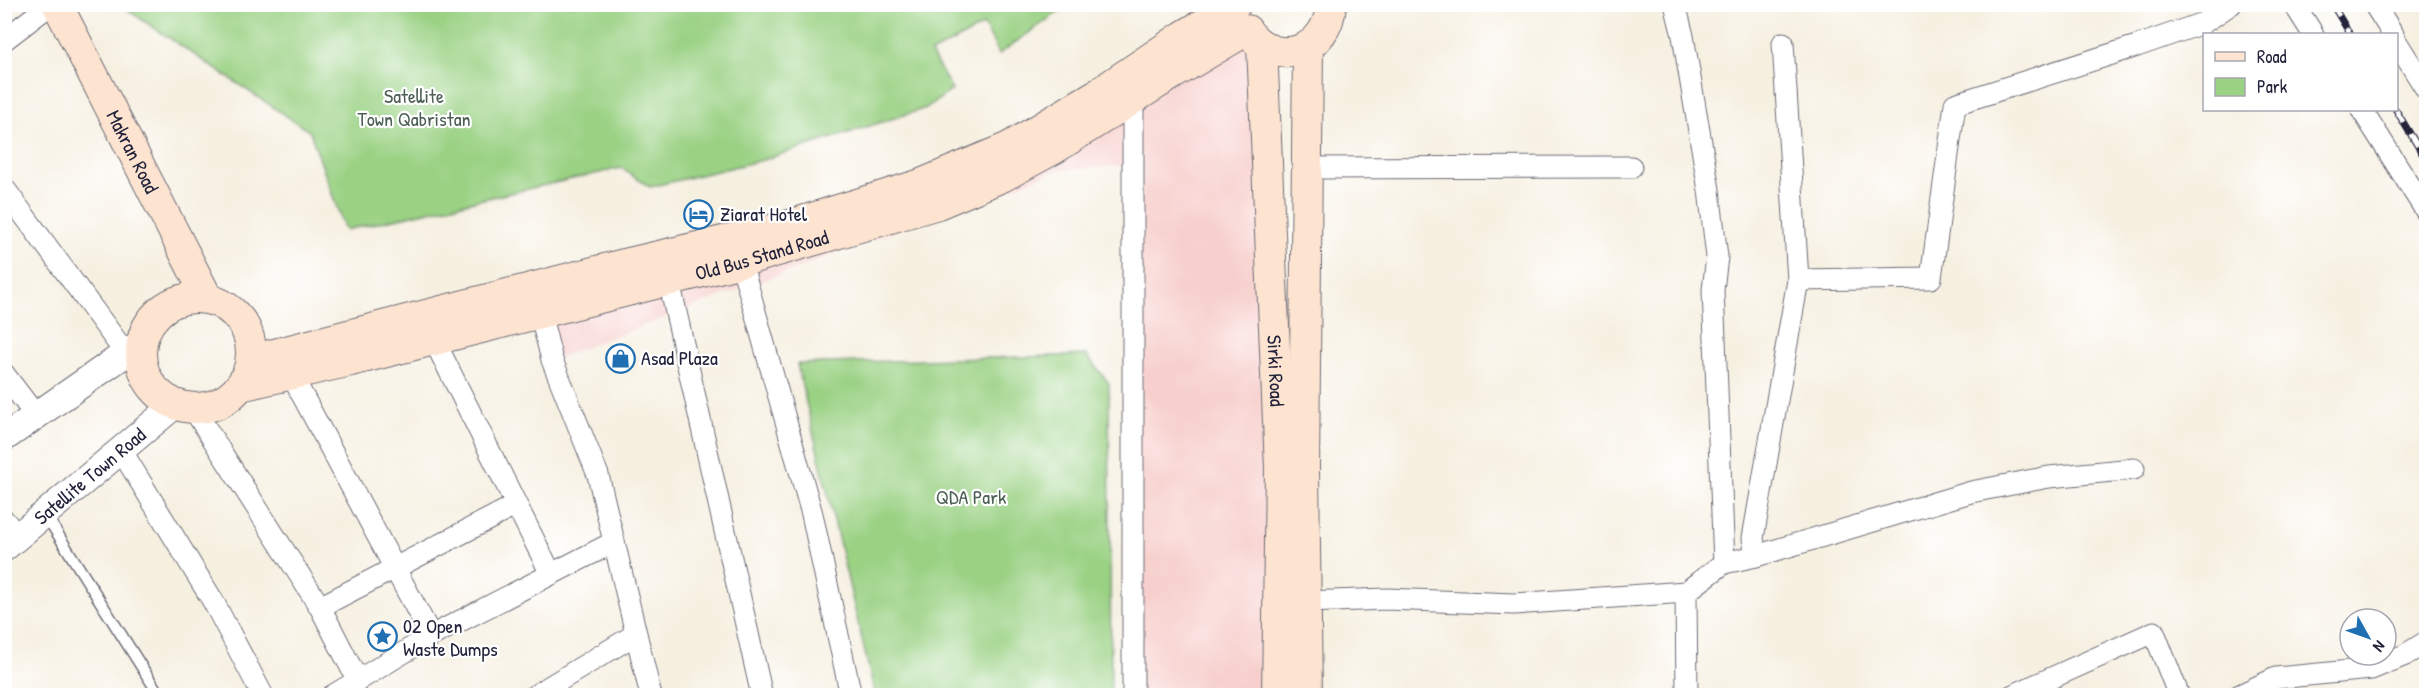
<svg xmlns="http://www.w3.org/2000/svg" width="2431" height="700" font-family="'Patrick Hand',sans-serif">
	<rect width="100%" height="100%" fill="#fff"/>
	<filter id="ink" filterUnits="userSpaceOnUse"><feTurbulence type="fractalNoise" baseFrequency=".0167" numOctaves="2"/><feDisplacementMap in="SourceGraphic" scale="12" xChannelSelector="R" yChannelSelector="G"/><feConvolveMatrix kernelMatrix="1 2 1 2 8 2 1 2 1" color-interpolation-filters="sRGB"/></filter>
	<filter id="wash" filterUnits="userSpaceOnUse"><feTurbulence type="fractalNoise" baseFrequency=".008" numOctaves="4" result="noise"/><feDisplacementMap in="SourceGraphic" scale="24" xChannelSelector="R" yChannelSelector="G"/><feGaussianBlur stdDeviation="1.35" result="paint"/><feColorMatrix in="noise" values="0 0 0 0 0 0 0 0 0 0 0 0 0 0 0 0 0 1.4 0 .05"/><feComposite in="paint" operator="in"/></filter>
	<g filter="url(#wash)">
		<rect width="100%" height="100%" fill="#f6f0e1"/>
		<!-- built -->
		<path fill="#f7d0cd" d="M1246,33L1259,46L1285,695H1133V165L1058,170L552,360L540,313L741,262Z"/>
		<!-- green -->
		<g fill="#9ad183" stroke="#5e7a5f" stroke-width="1.5">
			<path d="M120,5H1068L999,54L984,25L931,53L952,90L926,108L763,160L650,187L621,168L345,230L310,132Z"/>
			<path d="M1086,355L1109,383L1111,695H875L797,364Z"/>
		</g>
	</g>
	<g filter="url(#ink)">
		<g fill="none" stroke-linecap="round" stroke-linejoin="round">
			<defs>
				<path id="service" d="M45,514L160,696"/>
				<g id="minor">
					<path d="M1675,4L1683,36L1709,190L1717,257L1713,290L1724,563"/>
					<path d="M2294,4L2313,34"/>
					<path d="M2374,4L2393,34"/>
					<path d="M4,40L51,4"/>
					<path d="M2396,41L2426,89"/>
					<path d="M2362,110L2426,211"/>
					<path d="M1307,168L1631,167"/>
					<path d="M4,188L126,354"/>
					<path d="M741,262L812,514L851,696"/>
					<path d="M1798,280L1931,278L1955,104L2137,46L2203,23L2231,4"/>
					<path d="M669,281L762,696"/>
					<path d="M540,313L552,360L598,475L651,696"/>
					<path d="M434,340L551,574"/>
					<path d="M4,374L36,416"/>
					<path d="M291,374L431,636"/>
					<path d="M193,408L320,607L358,681"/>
					<path d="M121,450L213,601L263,696"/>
					<path d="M4,520L18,537"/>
					<path d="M1756,556L1753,538L1798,280L1783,43"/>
					<path d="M1686,592L1687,696"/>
					<path d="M1306,602L1387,599L1514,604L1686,592L1724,563L1756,556L1971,492L2049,477L2134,469"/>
					<path d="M320,607L516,505"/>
					<path d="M332,696L431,636L614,542"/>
					<path d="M534,696L636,634"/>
					<path d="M1133,696V99"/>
					<path d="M2011,696L2154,632L2179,696"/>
					<path d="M2238,696L2276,678L2371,669L2405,655L2426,642"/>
				</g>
				<g id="tertiary">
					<path d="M4,438L142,342"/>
					<path id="s1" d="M4,548L176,404"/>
				</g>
				<g id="secondary">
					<path id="s2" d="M57,4L208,299"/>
					<path d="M1249,33C1278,70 1329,50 1331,4"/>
					<path id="s3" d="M1262,45L1280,468L1277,696"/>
					<circle cx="196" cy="353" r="55"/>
					<path d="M251,360L624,264L783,227L921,184L1009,147L1097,94L1183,36L1236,4"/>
					<path id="s4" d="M240,386L351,361L730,265L938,204L1002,177L1054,149L1163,80L1247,30"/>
					<path d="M1307,696L1304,471L1308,46"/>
				</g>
			</defs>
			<!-- service casing -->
			<use href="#service" stroke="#6c6a75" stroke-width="13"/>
			<!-- minor casing -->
			<use href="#minor" stroke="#6c6a75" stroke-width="23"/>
			<!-- tertiary casing -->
			<use href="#tertiary" stroke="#6c6a75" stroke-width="29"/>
			<!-- secondary casing -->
			<use href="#secondary" stroke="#6c6a75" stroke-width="32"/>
			<!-- service -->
			<use href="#service" stroke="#fff" stroke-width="10"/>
			<!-- minor -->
			<use href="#minor" stroke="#fff" stroke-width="21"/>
			<!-- tertiary -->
			<use href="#tertiary" stroke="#fff" stroke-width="27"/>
			<!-- secondary -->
			<use href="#secondary" stroke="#fde4d1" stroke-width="30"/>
			<defs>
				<g id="rail">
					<path d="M2332,4L2350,34"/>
					<path d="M2396,110L2426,160"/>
				</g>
			</defs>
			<!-- rail casing -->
			<use href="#rail" stroke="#22223b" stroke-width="7"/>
			<!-- rail -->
			<use href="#rail" stroke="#fff" stroke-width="4.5" stroke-dasharray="14" stroke-linecap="butt"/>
		</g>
	</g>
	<!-- icons -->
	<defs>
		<symbol id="hotel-ring" viewBox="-11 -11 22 22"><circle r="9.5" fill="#fff" stroke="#1f6fb2" stroke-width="1.5"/><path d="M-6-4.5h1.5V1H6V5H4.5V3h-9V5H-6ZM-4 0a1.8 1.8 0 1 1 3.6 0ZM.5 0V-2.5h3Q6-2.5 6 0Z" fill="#1f6fb2"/></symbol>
		<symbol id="shop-ring" viewBox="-11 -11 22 22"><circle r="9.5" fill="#fff" stroke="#1f6fb2" stroke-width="1.5"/><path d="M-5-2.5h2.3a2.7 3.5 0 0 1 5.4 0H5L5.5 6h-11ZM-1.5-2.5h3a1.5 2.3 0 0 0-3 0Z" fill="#1f6fb2"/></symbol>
		<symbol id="sight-ring" viewBox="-11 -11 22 22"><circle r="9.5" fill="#fff" stroke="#1f6fb2" stroke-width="1.5"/><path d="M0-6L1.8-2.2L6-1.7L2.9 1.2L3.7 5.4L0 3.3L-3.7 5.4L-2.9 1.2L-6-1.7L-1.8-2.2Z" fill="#1f6fb2"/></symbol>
	</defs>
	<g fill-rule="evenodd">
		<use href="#hotel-ring" x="682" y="198" width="33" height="33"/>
		<use href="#shop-ring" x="604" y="342" width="33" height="33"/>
		<use href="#sight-ring" x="366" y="620" width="33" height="33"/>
	</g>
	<g text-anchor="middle" stroke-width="4.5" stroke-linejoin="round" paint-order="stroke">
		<!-- park labels -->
		<g font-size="20" fill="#4c5f54" stroke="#fff">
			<text x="414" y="103">Satellite<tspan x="414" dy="23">Town Qabristan</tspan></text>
			<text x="971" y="504">QDA Park</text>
		</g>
		<!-- street labels -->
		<g font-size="20" fill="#22223b" stroke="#fff">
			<text dy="7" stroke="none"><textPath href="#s2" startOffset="166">Makran Road</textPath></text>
			<text dy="7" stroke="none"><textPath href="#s4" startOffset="538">Old Bus Stand Road</textPath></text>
			<text dy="7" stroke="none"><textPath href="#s3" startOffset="326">Sirki Road</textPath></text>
			<text dy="7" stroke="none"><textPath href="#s1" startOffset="112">Satellite Town Road</textPath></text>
		</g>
		<!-- poi labels -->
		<g font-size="20" fill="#22223b" stroke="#fff" text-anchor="start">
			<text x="720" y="221">Ziarat Hotel</text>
			<text x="641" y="365">Asad Plaza</text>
			<text x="403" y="633">02 Open<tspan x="403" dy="23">Waste Dumps</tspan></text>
		</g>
	</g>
	<!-- margin -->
	<rect width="2431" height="700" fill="none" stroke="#fff" stroke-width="24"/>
	<!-- legend -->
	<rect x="2203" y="33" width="195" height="78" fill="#ffffff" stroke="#a7a7b1" stroke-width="1.5"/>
	<rect x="2215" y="52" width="30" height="9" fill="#fde4d1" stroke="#a7a7b1" stroke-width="1.5"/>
	<text x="2257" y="63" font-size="18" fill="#22223b">Road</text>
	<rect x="2215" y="78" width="30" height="18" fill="#9ad183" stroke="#a7a7b1" stroke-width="1.5"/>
	<text x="2257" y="93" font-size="18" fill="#22223b">Park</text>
	<!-- north arrow -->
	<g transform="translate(2368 637) rotate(130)"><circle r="28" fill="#ffffff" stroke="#a7a7b1" stroke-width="1.5"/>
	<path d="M0-4.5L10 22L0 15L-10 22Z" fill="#1f6fb2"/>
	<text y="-9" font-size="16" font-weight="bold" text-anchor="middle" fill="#22223b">N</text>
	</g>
</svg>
